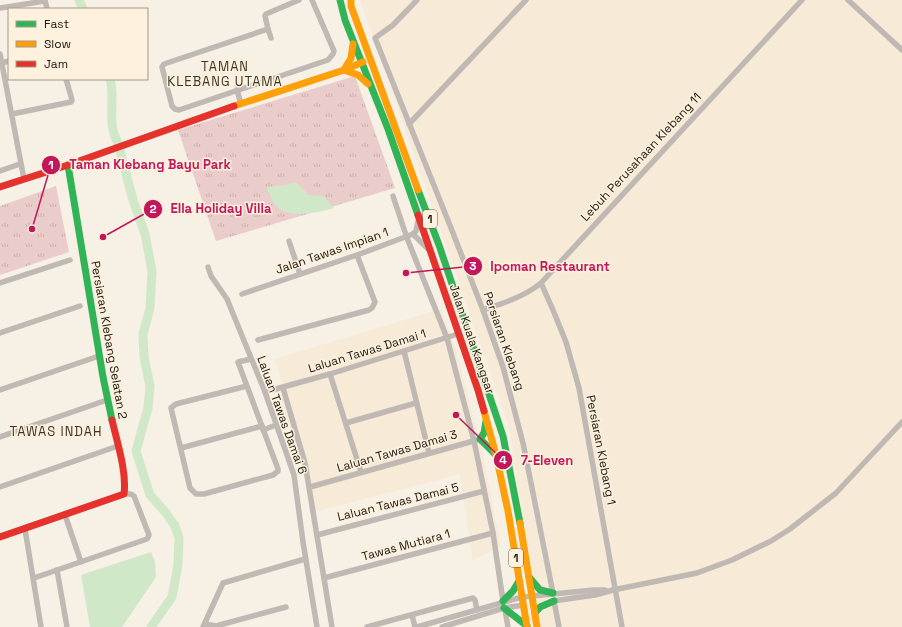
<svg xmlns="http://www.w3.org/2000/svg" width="902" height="627" font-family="'Space Grotesk',sans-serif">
	<defs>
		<pattern id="grass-tufts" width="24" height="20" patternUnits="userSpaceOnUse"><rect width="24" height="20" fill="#eacdcb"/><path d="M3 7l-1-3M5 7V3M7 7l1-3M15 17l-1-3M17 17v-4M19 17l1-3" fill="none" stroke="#c8afad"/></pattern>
	</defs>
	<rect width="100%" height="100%" fill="#f6f0e5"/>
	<!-- built -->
	<g fill="#f7ead7">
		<path d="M360,0H902V627H541L508,423Z"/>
		<path d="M441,309L454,344L481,446L501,547L473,560L460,474L310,513L304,475L281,399L282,383L275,359Z"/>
	</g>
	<!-- grass -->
	<g fill="url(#grass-tufts)">
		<path d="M355,76L395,188L216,241L178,130Z"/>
		<path d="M56,186L69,252L0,275V206Z"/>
	</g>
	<!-- water -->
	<g fill="#d0e8c8">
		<path d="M296,182L309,195L323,196L334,208C318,212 290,220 276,206C272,201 269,192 266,187L285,185Z"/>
		<path d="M151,552L155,561L156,577L122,627H90L81,575Z"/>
	</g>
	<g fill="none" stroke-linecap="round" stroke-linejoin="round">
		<!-- river -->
		<g stroke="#d0e8c8" stroke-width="9">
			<path d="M79,0L83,9"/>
			<path d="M110,79C116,99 106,123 118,143L133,200L145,234L152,271L150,308L143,334L144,357L150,386L148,408L136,451L150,495L166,513L175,526L179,538L178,565L172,597L151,627"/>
		</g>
		<!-- street -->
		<g stroke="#c0b8b3" stroke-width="5.5">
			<path d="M45,0L47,9"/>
			<path d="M299,0L266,14L265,16L268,29L164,64L162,67L172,106L175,109L179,110L328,60L333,54L334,51L312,0"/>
			<path d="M417,0L393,25L375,38L451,228L483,310L503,367L523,443L553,593"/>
			<path d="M848,0L902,50"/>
			<path d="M0,8L45,1"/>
			<path d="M268,29L271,38"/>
			<path d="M0,54L24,179"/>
			<path d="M2,63L9,61"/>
			<path d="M237,90L241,104"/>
			<path d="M12,114L71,102L72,100L66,79"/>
			<path d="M409,124L526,0"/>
			<path d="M0,171L20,164"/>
			<path d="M393,196L407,238L447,338L474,441L493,533L503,601"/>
			<path d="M413,234L427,248"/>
			<path d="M289,241L300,274"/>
			<path d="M208,267L211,276L227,299L265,392L294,475L303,542L317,627"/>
			<path d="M0,283L70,260"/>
			<path d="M541,283L553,310L566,342L579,388L622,627"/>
			<path d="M242,294L357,255L413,234L416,231L418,221"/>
			<path d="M483,310C503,303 524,297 541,283L802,0"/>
			<path d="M0,333L80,306"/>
			<path d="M258,340L369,310L372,308L375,302L357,255"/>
			<path d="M404,351L429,453"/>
			<path d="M330,374L361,472"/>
			<path d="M247,386L176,404L171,408L190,488L196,494H204L273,475L278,471V469L238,362L251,359"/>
			<path d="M283,388L305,463L332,627"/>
			<path d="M0,390L99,356"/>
			<path d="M265,392L330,374L458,334"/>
			<path d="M346,423L416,403"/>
			<path d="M263,430L276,425"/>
			<path d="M0,437L107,400"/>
			<path d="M181,448L262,426"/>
			<path d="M0,487L118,446"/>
			<path d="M310,487L477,440"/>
			<path d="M65,515L81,562"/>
			<path d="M25,529L41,627"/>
			<path d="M317,535L484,491"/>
			<path d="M57,570L67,627"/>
			<path d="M34,578L147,539L149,535L134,496L131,494H124"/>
			<path d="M324,578L493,533"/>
			<path d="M553,601L595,595L613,590L697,573L732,560L771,541L790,529L836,493L902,422"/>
			<path d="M554,601L559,627"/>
			<path d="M505,610L508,627"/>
			<path d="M412,615L415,627"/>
			<path d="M205,624L216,626L286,607"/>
			<path d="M203,627L223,583L305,559"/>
			<path d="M367,627L473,598L475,600L477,610"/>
			<path d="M417,627L522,597L594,590H605"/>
			<path d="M442,627L504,608L524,605"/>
		</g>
		<!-- fast -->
		<g stroke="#30b455" stroke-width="7">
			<path d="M340,0L345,20L388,129L418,215"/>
			<path d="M68,165L103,377L112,420"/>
			<path d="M418,190L439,245L503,436L520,523"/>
			<path d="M486,421L484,433L480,439L495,454"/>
			<path d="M529,577L540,590L553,593"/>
			<path d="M503,601L513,591L519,581"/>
			<path d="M504,608L527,626"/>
			<path d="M535,613L540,607L554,601"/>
		</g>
		<!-- slow -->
		<g stroke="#ff9f0a" stroke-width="7">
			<path d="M351,0V6L418,190"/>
			<path d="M353,44L351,58L344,70L358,75L368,84"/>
			<path d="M234,106L344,70L363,62"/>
			<path d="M484,411L496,455L508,511L527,627"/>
			<path d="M520,523L537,627"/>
		</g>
		<!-- jam -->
		<g stroke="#e5322d" stroke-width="7">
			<path d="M0,187L68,165L234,106"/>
			<path d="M418,215L478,390L484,411"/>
			<path d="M0,537L124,494C127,472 117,442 112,420"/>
		</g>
	</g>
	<g text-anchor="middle" stroke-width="3" stroke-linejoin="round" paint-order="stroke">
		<!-- shield labels -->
		<g fill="#fef1dd" stroke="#5e574c" stroke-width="1">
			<rect x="423" y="210" width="14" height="18" rx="3"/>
			<rect x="509" y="549" width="14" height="18" rx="3"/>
		</g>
		<g font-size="11" font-weight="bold" fill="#1a150e">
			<text x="430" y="223">1</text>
			<text x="516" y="562">1</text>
		</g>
		<!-- street labels -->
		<g font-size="12" fill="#1a150e" stroke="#fef1dd">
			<text transform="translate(641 157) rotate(-47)" y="4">Lebuh Perusahaan Klebang 11</text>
			<text transform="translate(332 251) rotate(-19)" y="4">Jalan Tawas Impian 1</text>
			<text transform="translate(472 339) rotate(71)" y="4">Jalan Kuala Kangsar</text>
			<text transform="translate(109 340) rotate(80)" y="4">Persiaran Klebang Selatan 2</text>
			<text transform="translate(504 341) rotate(71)" y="4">Persiaran Klebang</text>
			<text transform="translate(367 351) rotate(-17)" y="4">Laluan Tawas Damai 1</text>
			<text transform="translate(282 415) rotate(70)" y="4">Laluan Tawas Damai 6</text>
			<text transform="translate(601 450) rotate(79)" y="4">Persiaran Klebang 1</text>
			<text transform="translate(397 451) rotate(-16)" y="4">Laluan Tawas Damai 3</text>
			<text transform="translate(398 502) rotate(-14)" y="4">Laluan Tawas Damai 5</text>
			<text transform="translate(406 545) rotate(-15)" y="4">Tawas Mutiara 1</text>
		</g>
		<!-- neighbourhood labels -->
		<g font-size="13" letter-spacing="1" fill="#3f3526" stroke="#fef1dd">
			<text x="225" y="71">TAMAN<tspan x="225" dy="15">KLEBANG UTAMA</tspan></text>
			<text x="56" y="436">TAWAS INDAH</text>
		</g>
	</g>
	<!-- callouts -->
	<path fill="none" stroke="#c2185b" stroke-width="1.5" d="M32 229L51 165M103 237L153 209M406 273L473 266M456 415L503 460"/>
	<g fill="#c2185b" stroke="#fef1dd" stroke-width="1.5">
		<circle cx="32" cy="229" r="4"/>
		<circle cx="103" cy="237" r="4"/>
		<circle cx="406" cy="273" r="4"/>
		<circle cx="456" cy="415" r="4"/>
		<circle cx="51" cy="165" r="10"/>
		<circle cx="153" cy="209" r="10"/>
		<circle cx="473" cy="266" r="10"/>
		<circle cx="503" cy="460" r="10"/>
	</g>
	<g font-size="12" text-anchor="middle" font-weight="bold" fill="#fff">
		<text x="51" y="169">1</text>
		<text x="153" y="213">2</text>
		<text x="473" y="270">3</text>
		<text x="503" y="464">4</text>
	</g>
	<g font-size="13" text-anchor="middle" font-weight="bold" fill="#c2185b" stroke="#fef1dd" stroke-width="3" stroke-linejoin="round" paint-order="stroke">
		<text x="150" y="169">Taman Klebang Bayu Park</text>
		<text x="221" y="213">Ella Holiday Villa</text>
		<text x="550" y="271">Ipoman Restaurant</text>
		<text x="547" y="465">7-Eleven</text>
	</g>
	<!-- legend -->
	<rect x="8" y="8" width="140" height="72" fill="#fef1dd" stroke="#a3998a"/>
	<rect x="16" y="21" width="20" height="6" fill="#30b455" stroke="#a3998a"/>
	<text x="44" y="28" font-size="12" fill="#1a150e">Fast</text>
	<rect x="16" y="41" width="20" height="6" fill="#ff9f0a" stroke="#a3998a"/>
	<text x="44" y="48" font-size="12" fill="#1a150e">Slow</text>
	<rect x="16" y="61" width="20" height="6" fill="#e5322d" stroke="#a3998a"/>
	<text x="44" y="68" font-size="12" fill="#1a150e">Jam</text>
</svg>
